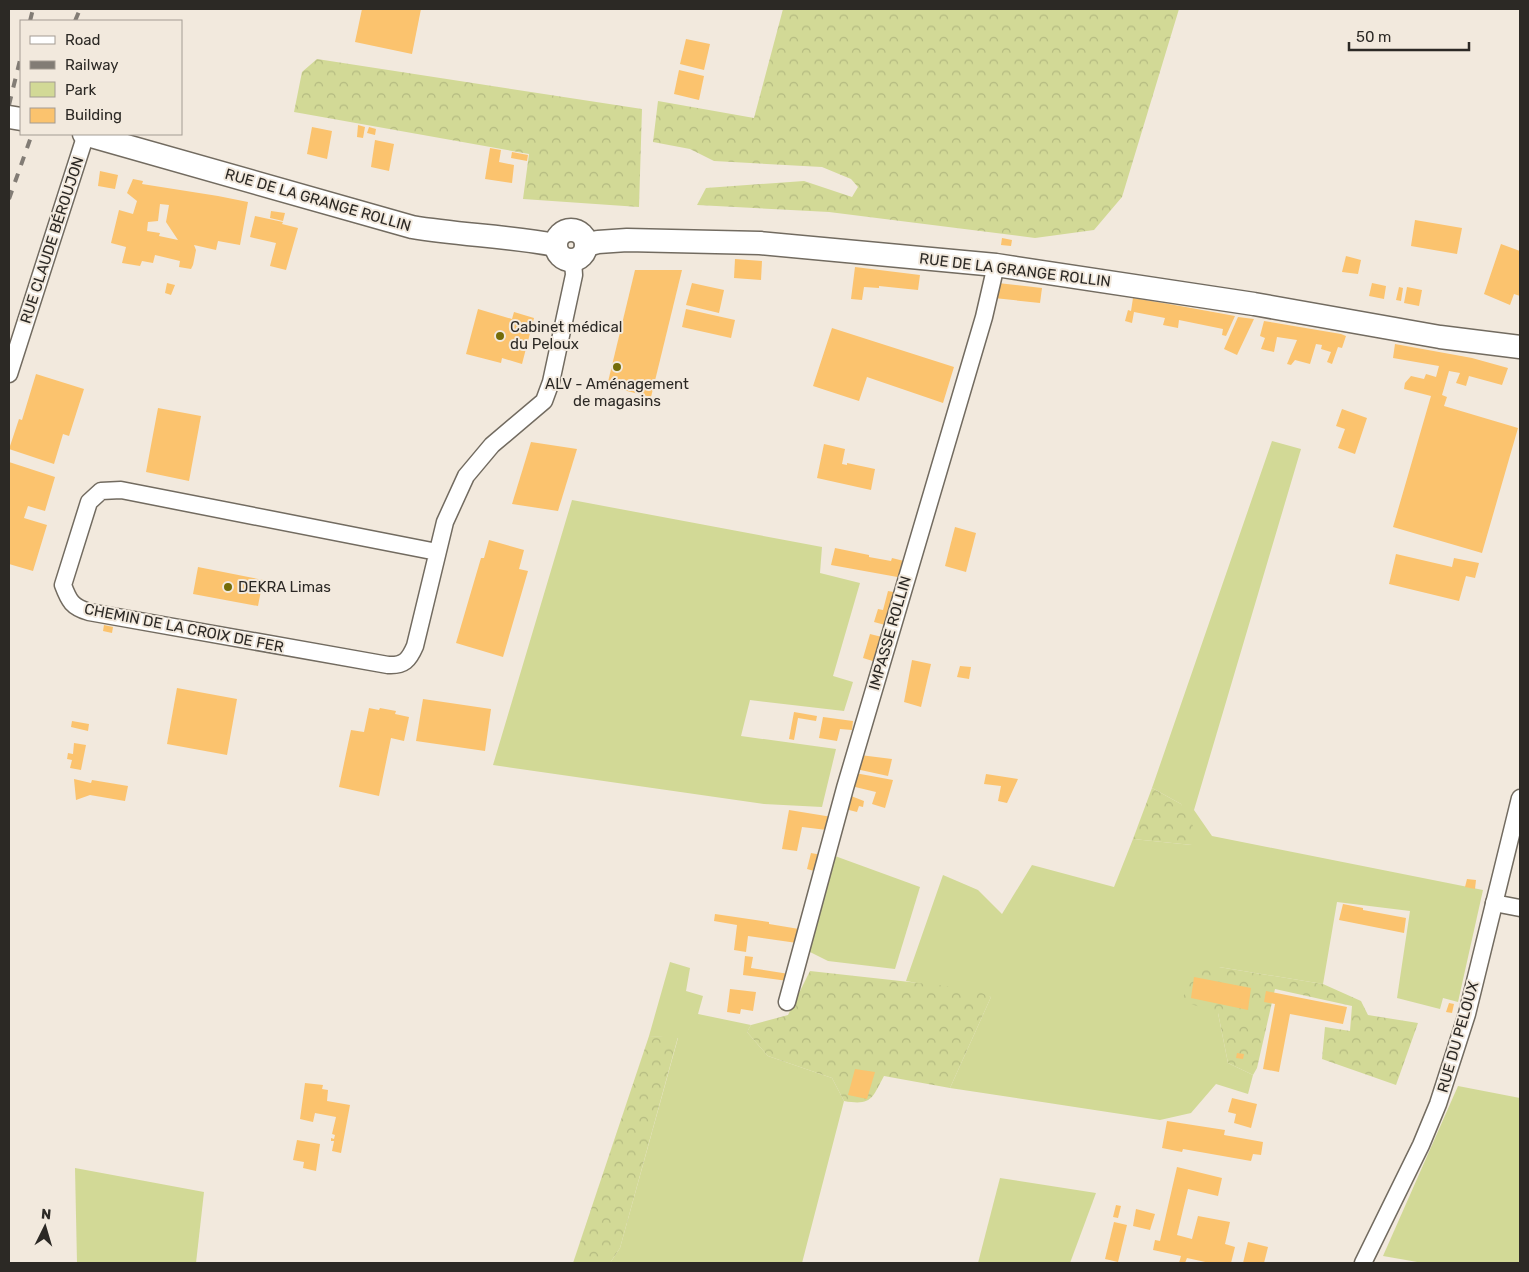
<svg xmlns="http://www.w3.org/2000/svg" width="1529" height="1272" font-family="Rubik,sans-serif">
	<defs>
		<pattern id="forest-crowns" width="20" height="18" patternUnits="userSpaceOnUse" patternTransform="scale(1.25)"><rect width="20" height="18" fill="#d2d996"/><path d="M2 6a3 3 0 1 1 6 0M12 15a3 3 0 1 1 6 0" fill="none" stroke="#b4ba81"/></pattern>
	</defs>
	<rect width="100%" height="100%" fill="#f2e9dd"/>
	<!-- green -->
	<g fill="#d2d996">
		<path d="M1272,441L1301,449L1194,810L1212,836L1483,890L1458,1002L1443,998L1440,1009L1397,998L1410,911L1337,902L1323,984L1219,967L1218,1013L1228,1063L1253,1075L1248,1094L1216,1084L1191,1113L1160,1120L950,1088L991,997L906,981L943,875L978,890L1002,914L1032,865L1114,887L1133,839L1192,845L1181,804L1152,788Z"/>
		<path d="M572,500L822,547L820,573L860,583L833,676L853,682L844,711L750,700L741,736L836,749L822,807L764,804L493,765Z"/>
		<path d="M835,856L920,887L895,969L828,961L806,950Z"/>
		<path d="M670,962L690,968L686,991L703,996L698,1014L751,1025L747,1032L768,1056L832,1078L844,1101L802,1263H610L620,1248L678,1038L649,1036Z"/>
		<path d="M1458,1086L1520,1098V1263H1423L1383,1256Z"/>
		<path d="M75,1168L204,1192L196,1263H77Z"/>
		<path d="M1000,1178L1096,1193L1070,1263H978Z"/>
	</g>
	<!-- forest -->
	<g fill="url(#forest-crowns)">
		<path d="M783,9H1179L1122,197L1094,230L1035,238L829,212L697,205L706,188L804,181L852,197L858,187L851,179L822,167L714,161L690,149L653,142L658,101L754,118Z"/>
		<path d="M317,59L642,109L639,207L523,199L529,154L294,112L302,72Z"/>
		<path d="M1152,788L1181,804L1198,835L1192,845L1133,839Z"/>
		<path d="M1219,967L1323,984L1361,1001L1368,1015L1418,1023L1396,1085L1322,1059L1325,1027L1350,1031L1352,1006L1275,989L1257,1068L1253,1075L1228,1063L1218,1013L1182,1001L1191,973Z"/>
		<path d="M810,971L973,989L991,997L950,1088L884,1076C872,1098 872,1106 844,1101L832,1078L768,1056L747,1032L751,1025L788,1015Z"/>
		<path d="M649,1036L678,1037L620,1248L610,1263H573Z"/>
	</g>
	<!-- building -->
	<g fill="#fbc36e" fill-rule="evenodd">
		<path d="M362,9H421L412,54L355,42Z"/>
		<path d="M686,39L710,44L704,70L680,64Z"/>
		<path d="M679,70L704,76L699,100L674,94Z"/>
		<path d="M358,125L365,127L363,138L357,137Z"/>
		<path d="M312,127L332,131L327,159L307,154Z"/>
		<path d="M369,127L376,129L375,135L367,133Z"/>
		<path d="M375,140L394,144L389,171L371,167Z"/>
		<path d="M490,148L501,150L499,162L514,165L512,183L485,179Z"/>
		<path d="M512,152L528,155L527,161L511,158Z"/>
		<path d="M100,171L118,175L115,189L98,186Z"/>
		<path d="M133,179L143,181L142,184L218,196L248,202L240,245L218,241L216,250L194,245L196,250L193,265L191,269L179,267L180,261L155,255L153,263L142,261L140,266L122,263L126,247L111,243L119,210L133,214L137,201L127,193ZM160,204L169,205L166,222L178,240L159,236L160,233L147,231L148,222L158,221Z"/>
		<path d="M271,211L285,213L283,221L270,218Z"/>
		<path d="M255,216L283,222L282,224L298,228L286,270L270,266L276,243L250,237Z"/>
		<path d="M1415,220L1462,228L1457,254L1411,246Z"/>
		<path d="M1002,238L1012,240L1011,246L1001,245Z"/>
		<path d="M1501,244L1520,251V296L1514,294L1510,305L1484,294Z"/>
		<path d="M1346,256L1361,260L1358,274L1342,272Z"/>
		<path d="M735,259L762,261L761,280L734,278Z"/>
		<path d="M855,267L920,275L918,290L879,286V288L864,287L862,300L851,299Z"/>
		<path d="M635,270H682L651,397L607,386Z"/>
		<path d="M167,283L175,285L171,295L165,293Z"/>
		<path d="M692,283L724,290L719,313L686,305Z"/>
		<path d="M998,283L1042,288L1040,303L994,298Z"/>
		<path d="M1372,283L1386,286L1384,299L1369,296Z"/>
		<path d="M1399,287L1403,288L1401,301L1396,300Z"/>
		<path d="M1407,287L1422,290L1419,306L1404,303Z"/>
		<path d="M1133,298L1169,304L1235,316L1226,336L1222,335L1223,329L1179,320L1178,328L1163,325L1165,318L1134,312L1132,323L1125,321L1128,310L1131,311Z"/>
		<path d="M478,309L512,319L514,312L534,318L522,364L502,358L501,363L466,354Z"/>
		<path d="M686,309L735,320L731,338L682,327Z"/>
		<path d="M1238,317L1254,319L1237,355L1224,349Z"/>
		<path d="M1264,321L1341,334L1346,336L1342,348L1338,347L1332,364L1327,362L1331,352L1321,349L1322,345L1316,344L1310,364L1295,360L1291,365L1287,364L1297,340L1277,337L1274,352L1261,349L1265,338L1260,336Z"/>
		<path d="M832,328L954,367L943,403L867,377L859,401L813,386Z"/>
		<path d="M1395,344L1472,358L1508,368L1502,385L1469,376L1466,386L1456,383L1460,373L1449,371L1442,395L1447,397L1444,406L1518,428L1482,553L1393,527L1431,396L1404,389L1405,383L1411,376L1424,379L1426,374L1436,377L1439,366L1393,358Z"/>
		<path d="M36,374L84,389L69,436L63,434L54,464L9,449L19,419L22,420Z"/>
		<path d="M158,408L201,416L189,481L146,472Z"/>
		<path d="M1342,409L1367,418L1355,454L1338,448L1345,429L1336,426Z"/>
		<path d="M531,442L577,449L558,511L512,504Z"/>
		<path d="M824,444L845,449L842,464L847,465V463L875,469L871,490L817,478Z"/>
		<path d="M9,462L55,477L45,511L28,506L24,518L47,525L33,571L9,564Z"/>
		<path d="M955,527L976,533L966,572L945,566Z"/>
		<path d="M489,540L524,550L519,569L528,571L503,657L456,643L481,558H484Z"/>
		<path d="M835,548L869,555V557L891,561L892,558L908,562L903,578L831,565Z"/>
		<path d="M1396,554L1452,567L1454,558L1479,563L1475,578L1466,576L1459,601L1389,584Z"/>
		<path d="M198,567L263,580L258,606L193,594Z"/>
		<path d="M888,591L899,593L889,626L874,622L878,609L883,610Z"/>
		<path d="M104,625L113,627L112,633L103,631Z"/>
		<path d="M870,634L886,638L879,663L863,658Z"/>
		<path d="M912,660L931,664L921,707L904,702Z"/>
		<path d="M960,666L971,667L969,679L957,677Z"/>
		<path d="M177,688L237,699L227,755L167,744Z"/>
		<path d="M423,699L491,709L485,751L416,741Z"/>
		<path d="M369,708L379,710L380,708L396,711L395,714L409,717L404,741L391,738L379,796L339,787L351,730L364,732Z"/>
		<path d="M794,712L817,716L816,721L798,718L794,740L789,739Z"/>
		<path d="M823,717L853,721L852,730L840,729L837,741L819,738Z"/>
		<path d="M72,721L89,724L88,731L71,727Z"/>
		<path d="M74,743L86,745L81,770L70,768L72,760L67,759L68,753L73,754Z"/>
		<path d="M860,755L892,759L888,776L856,769Z"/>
		<path d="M855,773L893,780L885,808L872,804L876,792L851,786Z"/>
		<path d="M986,774L1018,779L1007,803L998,801L1001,786L984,784Z"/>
		<path d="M74,779L91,783L92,780L128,786L125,801L90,795L76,800Z"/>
		<path d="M851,796L864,801L863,807L859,806L857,812L845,809Z"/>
		<path d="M789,810L832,817L827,830L802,827L797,851L782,849Z"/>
		<path d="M811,853L822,855L818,872L807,869Z"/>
		<path d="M1467,879L1476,880L1475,889L1465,887Z"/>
		<path d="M1343,904L1363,908V910L1406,918L1404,933L1339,920Z"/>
		<path d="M715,914L769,922V924L799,929L797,943L748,936L746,952L734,950L737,925L714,921Z"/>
		<path d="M745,956L753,957L751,968L789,974L788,981L743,975Z"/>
		<path d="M1194,977L1251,988L1248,1010L1191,998Z"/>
		<path d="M730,989L756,992L753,1011L741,1009L740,1014L727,1012Z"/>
		<path d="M1266,991L1347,1007L1343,1024L1290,1014L1279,1072L1263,1069L1275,1004L1264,1002Z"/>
		<path d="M1449,1003L1454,1004L1452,1013L1446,1012Z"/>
		<path d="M1237,1053L1244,1054L1243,1059L1236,1058Z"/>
		<path d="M855,1069L875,1072L867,1099L848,1095Z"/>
		<path d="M305,1083L323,1085L322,1089L328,1090L327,1101L350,1105L341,1153L332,1151L334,1141H331V1138L334,1139L335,1135L332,1134L336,1117L315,1113L313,1122L300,1119Z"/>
		<path d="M1232,1098L1257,1104L1251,1128L1234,1123L1236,1114L1228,1112Z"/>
		<path d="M1167,1121L1225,1130L1224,1135L1263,1142L1261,1155L1253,1154L1251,1161L1183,1149L1182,1152L1162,1148Z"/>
		<path d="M297,1140L320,1144L316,1171L303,1168L304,1162L293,1160Z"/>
		<path d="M1177,1167L1222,1178L1218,1196L1188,1189L1177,1235L1192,1239L1198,1216L1230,1222L1225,1244L1235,1247L1231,1263H1210L1187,1258L1185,1263H1179L1181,1256L1153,1250L1155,1240L1160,1241Z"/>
		<path d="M1116,1205L1121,1206L1118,1218L1113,1217Z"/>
		<path d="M1136,1209L1155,1214L1150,1230L1133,1226Z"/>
		<path d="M1114,1222L1127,1225L1118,1262L1105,1259Z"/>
		<path d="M1248,1242L1268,1247L1264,1263H1243Z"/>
	</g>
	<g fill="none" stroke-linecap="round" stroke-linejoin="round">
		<defs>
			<g id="minor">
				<path d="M9,374L86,134"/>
				<path d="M437,552L121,490L101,491L89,502L63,585C69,601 72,607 89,612L388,665C404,666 409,660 415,646L445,522L466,476L492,445L544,401L551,382L574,275L573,261"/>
				<path d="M1494,903L1520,908"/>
				<path d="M787,1002L845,788L984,317L996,265"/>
				<path d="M1363,1263L1421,1145L1438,1104L1467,1014L1520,798"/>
			</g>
			<g id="secondary">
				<path d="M9,117L21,119"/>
				<path d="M84,134L412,227C459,235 508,236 555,245"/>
				<circle cx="571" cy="245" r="15"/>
				<path d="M586,245L598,242L627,240L760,243L996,265L1254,304L1440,337L1520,347"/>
			</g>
		</defs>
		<!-- minor casing -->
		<use href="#minor" stroke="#726b60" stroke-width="19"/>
		<!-- secondary casing -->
		<use href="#secondary" stroke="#726b60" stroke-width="25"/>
		<!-- minor -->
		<use href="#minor" stroke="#fff" stroke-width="16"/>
		<!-- secondary -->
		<use href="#secondary" stroke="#fff" stroke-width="22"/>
		<!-- rail -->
		<g stroke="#827c75" stroke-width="4" stroke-dasharray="9 9" stroke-linecap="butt">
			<path d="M30,21L33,9"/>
			<path d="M75,21L80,9"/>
			<path d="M9,105L21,56"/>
			<path d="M9,199L32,134"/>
		</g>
	</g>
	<!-- markers -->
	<g fill="#746c08" stroke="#f2e9dd" stroke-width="2">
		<circle cx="500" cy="336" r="5"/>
		<circle cx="617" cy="367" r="5"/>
		<circle cx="228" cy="587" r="5"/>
	</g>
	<g text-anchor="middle" stroke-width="4" stroke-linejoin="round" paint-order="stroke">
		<!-- street labels -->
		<g font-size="15" fill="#2c2925" stroke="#f2e9dd">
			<text transform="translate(318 200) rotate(16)" y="5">RUE DE LA GRANGE ROLLIN</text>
			<text transform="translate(52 240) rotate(-72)" y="5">RUE CLAUDE BÉROUJON</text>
			<text transform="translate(1015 270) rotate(7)" y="5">RUE DE LA GRANGE ROLLIN</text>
			<text transform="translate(184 628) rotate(11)" y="5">CHEMIN DE LA CROIX DE FER</text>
			<text transform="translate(890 633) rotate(-74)" y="5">IMPASSE ROLLIN</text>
			<text transform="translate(1458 1037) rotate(-74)" y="5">RUE DU PELOUX</text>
		</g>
		<!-- poi labels -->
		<g font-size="15" fill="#2c2925" stroke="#f2e9dd" text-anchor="start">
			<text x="510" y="332">Cabinet médical<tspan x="510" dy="17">du Peloux</tspan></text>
			<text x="617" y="389" text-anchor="middle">ALV - Aménagement<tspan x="617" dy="17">de magasins</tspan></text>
			<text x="238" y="592">DEKRA Limas</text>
		</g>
	</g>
	<!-- border -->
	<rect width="1529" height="1272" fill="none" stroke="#2c2925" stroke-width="20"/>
	<!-- legend -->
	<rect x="20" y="20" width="162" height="115" fill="#f2e9dd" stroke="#a39c93"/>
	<rect x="30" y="36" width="25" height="8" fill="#ffffff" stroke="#a39c93"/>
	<text x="65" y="45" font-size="15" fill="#2c2925">Road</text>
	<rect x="30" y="61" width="25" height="8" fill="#827c75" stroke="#a39c93"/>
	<text x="65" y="70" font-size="15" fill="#2c2925">Railway</text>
	<rect x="30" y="82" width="25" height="15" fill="#d2d996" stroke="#a39c93"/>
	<text x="65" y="95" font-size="15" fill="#2c2925">Park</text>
	<rect x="30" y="108" width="25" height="15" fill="#fbc36e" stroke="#a39c93"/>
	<text x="65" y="120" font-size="15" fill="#2c2925">Building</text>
	<!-- north arrow -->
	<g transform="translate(45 1227) rotate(5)" stroke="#f2e9dd" stroke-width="4" paint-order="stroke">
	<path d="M0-4L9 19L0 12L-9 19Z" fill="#2c2925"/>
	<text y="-8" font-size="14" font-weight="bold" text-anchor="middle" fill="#2c2925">N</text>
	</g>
	<!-- scale -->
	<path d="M1349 42v8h120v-8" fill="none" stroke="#2c2925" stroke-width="2.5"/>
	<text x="1356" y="42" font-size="15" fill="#2c2925" stroke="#f2e9dd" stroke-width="4" paint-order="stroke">50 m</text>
</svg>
